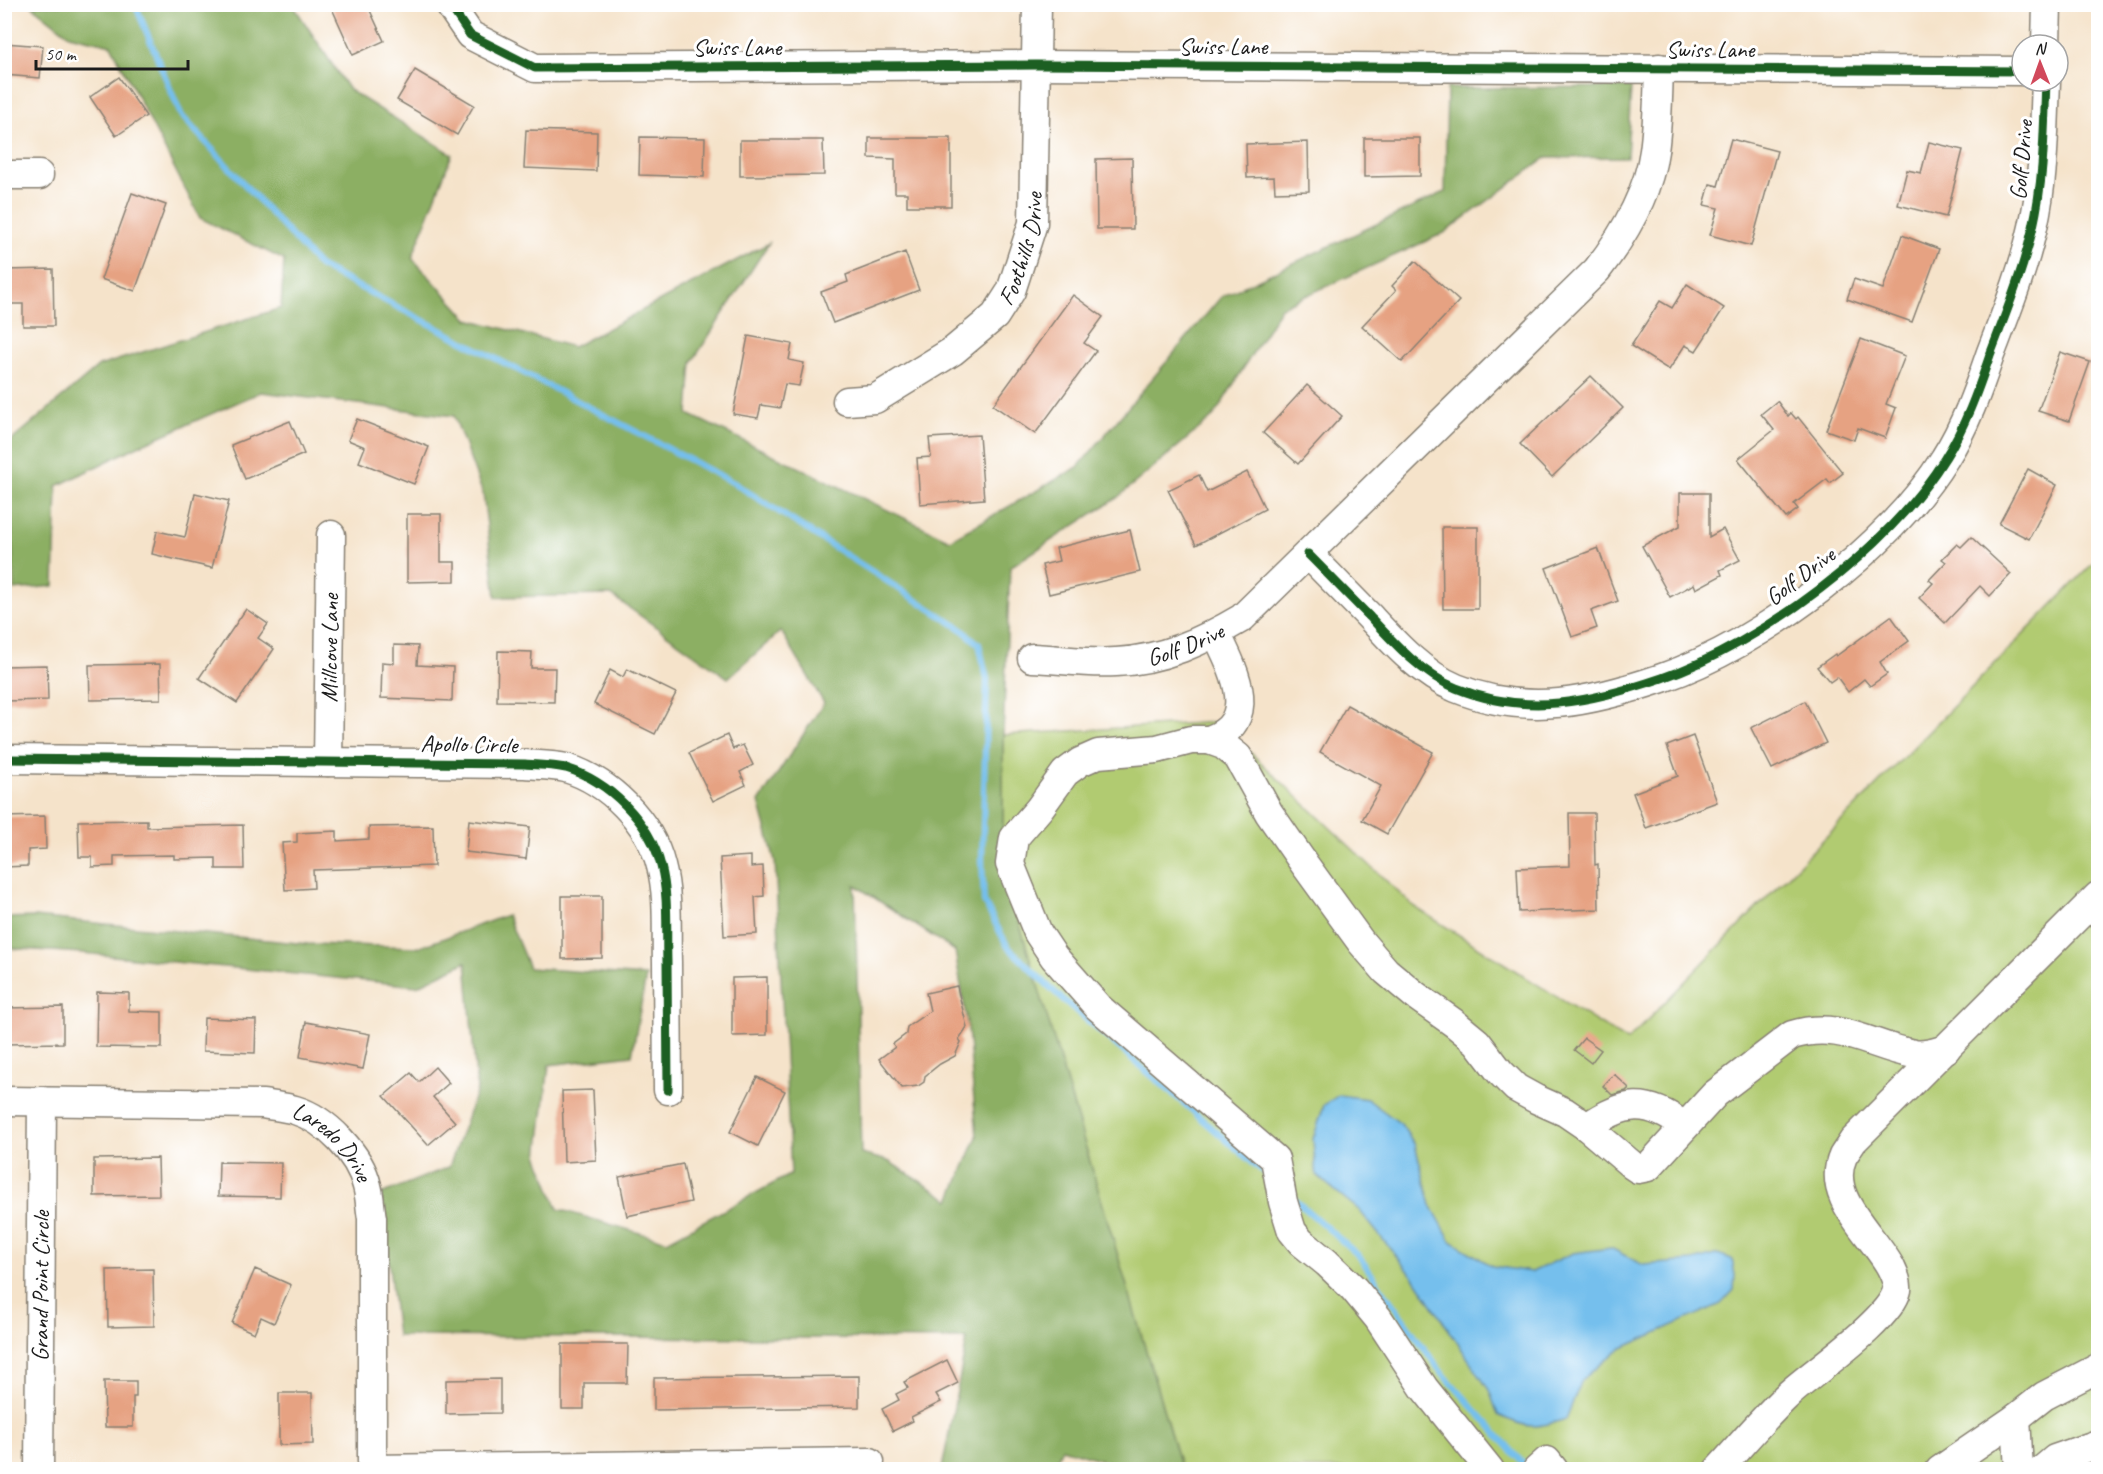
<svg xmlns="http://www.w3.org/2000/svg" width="2103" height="1474" font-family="Caveat,sans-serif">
	<rect width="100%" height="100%" fill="#fff"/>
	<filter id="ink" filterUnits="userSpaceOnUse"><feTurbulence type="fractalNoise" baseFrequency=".0167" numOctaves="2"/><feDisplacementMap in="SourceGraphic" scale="12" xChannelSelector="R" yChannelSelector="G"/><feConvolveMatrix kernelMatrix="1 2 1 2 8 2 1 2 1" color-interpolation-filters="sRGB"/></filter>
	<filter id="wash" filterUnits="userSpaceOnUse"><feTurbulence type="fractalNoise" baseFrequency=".008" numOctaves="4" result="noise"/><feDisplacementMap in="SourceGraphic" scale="24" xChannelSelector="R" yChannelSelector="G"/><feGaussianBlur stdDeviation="1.35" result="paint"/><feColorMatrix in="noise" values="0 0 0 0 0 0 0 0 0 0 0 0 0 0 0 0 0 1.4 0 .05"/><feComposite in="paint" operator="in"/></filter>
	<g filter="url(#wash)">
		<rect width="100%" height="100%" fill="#f5e3ca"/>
		<!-- green -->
		<path fill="#b1cb71" stroke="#667446" stroke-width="1.5" d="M2098,558V1469H1181L1003,868V735L1218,722L1413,906L1627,1041Z"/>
		<!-- forest -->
		<path fill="#8caf63" stroke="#546640" stroke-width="1.5" fill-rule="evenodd" d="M31,5H293L349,90L452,154L412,258L468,319L573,347L769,243L692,362L688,414L950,540L1078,467L1221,297L1445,192L1447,88L1631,87L1627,157L1546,158L1444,233L1281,307L1214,416L1117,498L1010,567L1003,735V868L1181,1469H1131L1062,1448L1053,1469H942L967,1339L397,1336L381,1194L449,1167L477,1090L466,962L417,986L82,953L5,948L4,918L35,917L308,944L420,947L507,915L529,968L646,976L632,1055L549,1065L538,1157L558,1209L667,1241L791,1174L775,861L759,802L824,703L781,631L728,678L611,595L496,597L483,494L454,416L261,392L136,447L57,486L54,586L14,590L11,516L5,476V446L99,366L281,308L284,260L200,218L111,45L69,35ZM855,885L955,951L968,1028L977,1137L950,1200L888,1161L861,1154Z"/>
		<!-- water -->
		<path fill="#74bfed" stroke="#486e84" stroke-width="1.5" d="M1339,1095L1367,1099L1401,1124L1415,1145L1431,1205L1451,1241L1492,1266L1532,1272L1573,1253L1611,1248L1643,1265L1693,1261L1718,1254L1732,1259L1735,1275L1734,1290L1721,1304L1618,1350L1582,1380L1566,1419C1535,1429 1527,1429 1498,1415L1489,1390L1415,1279L1359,1210L1316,1175L1313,1139L1324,1105Z"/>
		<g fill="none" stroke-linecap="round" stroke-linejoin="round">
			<!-- stream -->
			<g stroke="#74bfed" stroke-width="6">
				<path d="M135,4L181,115L319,266L734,483L960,628L979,644L987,679L982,860L984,902L1008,947L1060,997L1268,1176"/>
				<path d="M1294,1199L1358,1255L1438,1368L1529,1470"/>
			</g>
		</g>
		<g id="blocks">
			<!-- building -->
			<g fill="#e6a282">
				<path d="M330,4H367L384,41L353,55Z"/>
				<path d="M4,43L43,46L40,78L4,75Z"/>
				<path d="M415,70L474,105L457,135L397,100Z"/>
				<path d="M119,77L146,116L116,136L90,97Z"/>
				<path d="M526,130L597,132L596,171L524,168Z"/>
				<path d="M640,137L705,138L704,177L639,175Z"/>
				<path d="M869,138H951V206H907V193H895V159L869,158Z"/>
				<path d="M1364,138H1420V176L1364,177Z"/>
				<path d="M1731,139L1777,151L1751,246L1710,235L1718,208L1704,205L1710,184L1718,186Z"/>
				<path d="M740,140H823L824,175L740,176Z"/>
				<path d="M1308,142L1309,191L1275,192L1274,177L1247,178L1246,144Z"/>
				<path d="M1929,142L1963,150L1946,217L1898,205L1907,170L1921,173Z"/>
				<path d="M1132,158L1133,229H1097L1096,159Z"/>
				<path d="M132,193L166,205L135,291L101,279Z"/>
				<path d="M1902,235L1939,249L1912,322L1847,299L1854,279L1883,289Z"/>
				<path d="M905,252L919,290L833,323L821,292L848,282L846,275Z"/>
				<path d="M1415,261L1459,301L1402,362L1362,326L1396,290L1392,286Z"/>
				<path d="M53,269L54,326H23V304H4V270Z"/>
				<path d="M1687,284L1724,308L1696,351L1685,345L1669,370L1631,346L1660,301L1672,308Z"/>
				<path d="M1073,295L1103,317L1084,343L1096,351L1035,434L993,405Z"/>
				<path d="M748,336L792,344L789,360L804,363L799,386L785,384L780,408L761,405L758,418L733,414Z"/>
				<path d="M1861,339L1905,356L1886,404L1896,408L1885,438L1858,428L1854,440L1826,430Z"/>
				<path d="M2060,352L2090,362L2069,421L2038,411Z"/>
				<path d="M1591,376L1623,408L1552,477L1520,444Z"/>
				<path d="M1307,385L1342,416L1298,464L1263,433Z"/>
				<path d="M1777,401L1788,416L1791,413L1796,419L1798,417L1843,473L1830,483L1827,479L1794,504L1798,509L1786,518L1738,459L1774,430L1761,414Z"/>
				<path d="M357,419L429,447L414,484L359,462L365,447L348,440Z"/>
				<path d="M290,421L304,454L245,479L231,445Z"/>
				<path d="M979,435L984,499L920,504L917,458L931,457L929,438Z"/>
				<path d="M2028,469L2057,485L2029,539L1999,524Z"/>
				<path d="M1247,472L1265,509L1196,545L1168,490L1199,475L1207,492Z"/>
				<path d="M195,493L229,501L212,568L152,554L157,531L185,537Z"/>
				<path d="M1680,493H1709V537L1723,529L1740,560L1720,570L1722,575L1696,589L1694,584L1670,597L1642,546L1680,526Z"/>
				<path d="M407,514H441V562H455V581L407,582Z"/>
				<path d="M1442,527H1478V609H1443Z"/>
				<path d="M1130,530L1140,572L1049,594L1042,565L1059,561L1056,548Z"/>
				<path d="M1971,537L2011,574L1990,596L1980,586L1945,623L1919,598L1933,583L1929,580L1946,562L1942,559L1957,544L1961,547Z"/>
				<path d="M1598,548L1618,601L1591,611L1597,628L1572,637L1546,568Z"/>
				<path d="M246,609L268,624L258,638L274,649L237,703L199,678Z"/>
				<path d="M1891,616L1909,641L1880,662L1887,674L1870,686L1864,679L1848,692L1837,677L1830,682L1817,667L1835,654L1836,656Z"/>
				<path d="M394,645L418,646L417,665L453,667L452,701L381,698L382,662L394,663Z"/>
				<path d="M498,651L532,652L531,668H555L554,702L497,701Z"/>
				<path d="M160,664L161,699L90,700L89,665Z"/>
				<path d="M47,665L48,700L4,701V666Z"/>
				<path d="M627,669L676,693L655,734L594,704L610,670L623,677Z"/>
				<path d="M1805,701L1826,743L1772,769L1751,728Z"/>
				<path d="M1347,705L1433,752L1387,834L1362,820L1381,786L1320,752Z"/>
				<path d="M727,735L733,749L743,745L753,765L740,772L746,785L713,801L689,753Z"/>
				<path d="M1693,736L1717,802L1646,828L1633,793L1678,776L1667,746Z"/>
				<path d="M1569,813H1594L1595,865L1598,864L1599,909L1519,912L1517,868L1570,866Z"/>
				<path d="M45,816L46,849L28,850V866L4,867V817Z"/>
				<path d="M147,820V827L243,825L244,869H216V858L174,859V855L114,856V866L92,867V857H79L78,821Z"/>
				<path d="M469,820L530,827L526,859L466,852Z"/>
				<path d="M433,826L434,866L313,870L314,888L285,890L282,843L297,842V833L337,831V841L369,839V827Z"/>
				<path d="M751,856V867L763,866L764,896L755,897L757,934L724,936L720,858Z"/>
				<path d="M562,896H602V958L562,959Z"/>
				<path d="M767,977V1035L732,1036V978Z"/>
				<path d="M957,986L967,1027L959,1039L961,1042L955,1056L940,1064L925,1076L924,1082L918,1086L902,1088L879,1059L895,1047L893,1044L906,1034L907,1027L930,1011L926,993Z"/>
				<path d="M97,992L129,993V1011L162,1012V1048L96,1047Z"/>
				<path d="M63,1007V1043L4,1044V1008Z"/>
				<path d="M204,1018L256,1020L255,1053L203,1051Z"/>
				<path d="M306,1022L370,1034L363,1069L300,1057Z"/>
				<path d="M1584,1038L1601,1050L1591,1063L1574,1050Z"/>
				<path d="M435,1067L449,1083L433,1097L455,1122L428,1145L384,1096L411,1073L419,1082Z"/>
				<path d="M1614,1074L1629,1088L1626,1091L1612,1095L1603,1086Z"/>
				<path d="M757,1077L785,1091L758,1146L730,1132Z"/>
				<path d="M593,1090L596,1160L564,1162L562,1091Z"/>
				<path d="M158,1158L159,1195L94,1196V1159Z"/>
				<path d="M219,1162L281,1163L280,1197L218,1196Z"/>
				<path d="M683,1164L691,1202L627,1216L619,1177Z"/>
				<path d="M153,1269L154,1326L108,1327L107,1270Z"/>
				<path d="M255,1269L291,1285L274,1323L261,1317L254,1333L232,1323Z"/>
				<path d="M562,1344H628L627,1383H584V1409H562Z"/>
				<path d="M947,1360L958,1383L936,1394L941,1402L911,1417L913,1421L893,1431L882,1409L899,1400L896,1394L908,1388L904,1382Z"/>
				<path d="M859,1376V1407L654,1410V1378Z"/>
				<path d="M500,1379V1413L446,1414V1380Z"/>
				<path d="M104,1381H136V1397H133V1427H105Z"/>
				<path d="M279,1393H312L313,1444L279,1445Z"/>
			</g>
		</g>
	</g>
	<g filter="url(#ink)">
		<use href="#blocks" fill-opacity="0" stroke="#888073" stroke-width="1.5"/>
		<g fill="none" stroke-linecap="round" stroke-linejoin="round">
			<defs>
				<g id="minor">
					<path d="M449,4L470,35L535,68L1036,65L2022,71"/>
					<path d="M2046,45L2047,4"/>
					<path d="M4,175H39"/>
					<path id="s1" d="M847,401L875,399L953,351L995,316L1011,291L1033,223L1037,4"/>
					<path d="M1308,554C1329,575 1349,596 1370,617C1394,643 1422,674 1456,688C1527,717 1592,702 1662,678C1761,644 1890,548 1945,458C1965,427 1978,390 1990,355C2006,313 2023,271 2033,227C2044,179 2044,130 2046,81"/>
					<path id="s2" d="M1032,658C1059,659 1088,664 1116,662C1162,660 1203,641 1242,618L1597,270C1624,235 1648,195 1654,151C1658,123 1658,95 1659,68"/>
					<path d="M1209,740C1262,721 1233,668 1216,633"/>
					<path d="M4,759L525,764C538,765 553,765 566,768C609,781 650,822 661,866C669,896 666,931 667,962C667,1005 668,1047 668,1090"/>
					<path id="s3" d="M328,762L331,535"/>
					<path id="s4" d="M4,1101L263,1104C273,1106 285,1107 295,1110C326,1119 360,1155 367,1186C370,1196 370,1208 372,1218V1470"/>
					<path d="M1587,1127C1624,1101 1647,1098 1684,1126"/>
					<path d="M2016,1418L2019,1470"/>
					<path d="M372,1469L870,1462"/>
					<path id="s5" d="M39,1470L42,1101"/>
					<path d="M1490,1470L1424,1388L1378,1318L1354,1289L1327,1263L1301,1242L1292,1231L1283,1202L1275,1159L1098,1007L1054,957L1038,933L1010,864L1014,838L1039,809L1065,773L1080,762L1098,754L1157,749L1191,740H1209L1223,745L1238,757L1269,813L1305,865L1361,942L1386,971L1416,996L1454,1023L1477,1042L1500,1072L1516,1088L1536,1099L1565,1112L1587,1127L1632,1165L1638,1169L1648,1167L1715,1094L1792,1035C1840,1020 1870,1046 1914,1054C1925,1056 1935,1052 1946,1049"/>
					<path d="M1537,1470L1547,1461L1554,1470"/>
					<path d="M1718,1470C1742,1444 1764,1417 1790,1393C1813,1372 1891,1319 1897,1290C1898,1283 1894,1274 1891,1268C1874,1235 1824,1198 1843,1156C1846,1151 1850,1146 1853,1141L2098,896"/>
					<path d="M1940,1470L2016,1418L2044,1396L2098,1368"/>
					<path d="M2042,1470L2055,1459L2098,1444"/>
				</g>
			</defs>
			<!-- minor casing -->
			<use href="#minor" stroke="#888073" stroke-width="31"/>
			<!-- minor -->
			<use href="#minor" stroke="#fff" stroke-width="28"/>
			<defs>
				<g id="cycleway">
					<path d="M449,4L470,35L535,68L1036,65L2022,71"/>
					<path d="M1308,554C1329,575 1349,596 1370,617C1394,643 1422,674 1456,688C1527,717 1592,702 1662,678C1761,644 1890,548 1945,458C1965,427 1978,390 1990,355C2006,313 2023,271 2033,227C2044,179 2044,130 2046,81"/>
					<path d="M4,759L525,764C538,765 553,765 566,768C609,781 650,822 661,866C669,896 666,931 667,962C667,1005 668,1047 668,1090"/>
				</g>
			</defs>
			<!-- cycleway casing -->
			<use href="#cycleway" stroke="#fff" stroke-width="13"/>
			<!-- cycleway -->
			<use href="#cycleway" stroke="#1b5e20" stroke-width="9"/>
		</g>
	</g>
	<g text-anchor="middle" stroke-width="6" stroke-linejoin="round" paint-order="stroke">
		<!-- street labels -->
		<g font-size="24" fill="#1c1c1c" stroke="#fff">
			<text x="1223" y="54">Swiss Lane</text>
			<text x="737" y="55">Swiss Lane</text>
			<text x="1710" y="57">Swiss Lane</text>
			<text transform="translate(2021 160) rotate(-85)" y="8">Golf Drive</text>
			<text dy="8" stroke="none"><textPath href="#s1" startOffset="248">Foothills Drive</textPath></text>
			<text transform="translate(1800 576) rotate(-37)" y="8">Golf Drive</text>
			<text dy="8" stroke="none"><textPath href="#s2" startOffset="156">Golf Drive</textPath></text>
			<text dy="8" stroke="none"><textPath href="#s3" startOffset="114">Millcove Lane</textPath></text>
			<text transform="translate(469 744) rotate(1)" y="8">Apollo Circle</text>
			<text dy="8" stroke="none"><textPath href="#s4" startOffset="342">Laredo Drive</textPath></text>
			<text dy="8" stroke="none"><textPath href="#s5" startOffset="184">Grand Point Circle</textPath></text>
		</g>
	</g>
	<!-- margin -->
	<rect width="2103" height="1474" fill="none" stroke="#fff" stroke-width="24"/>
	<!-- north arrow -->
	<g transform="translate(2040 63) rotate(359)"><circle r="28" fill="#ffffff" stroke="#a4a4a4" stroke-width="1.5"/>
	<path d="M0-4.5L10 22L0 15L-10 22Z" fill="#d1495b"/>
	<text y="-9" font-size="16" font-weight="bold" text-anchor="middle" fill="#1c1c1c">N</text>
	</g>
	<!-- scale -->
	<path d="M36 60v9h152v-9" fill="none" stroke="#1c1c1c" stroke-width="3"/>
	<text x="45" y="60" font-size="18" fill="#1c1c1c" stroke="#ffffff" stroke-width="4.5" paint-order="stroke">50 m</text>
</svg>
